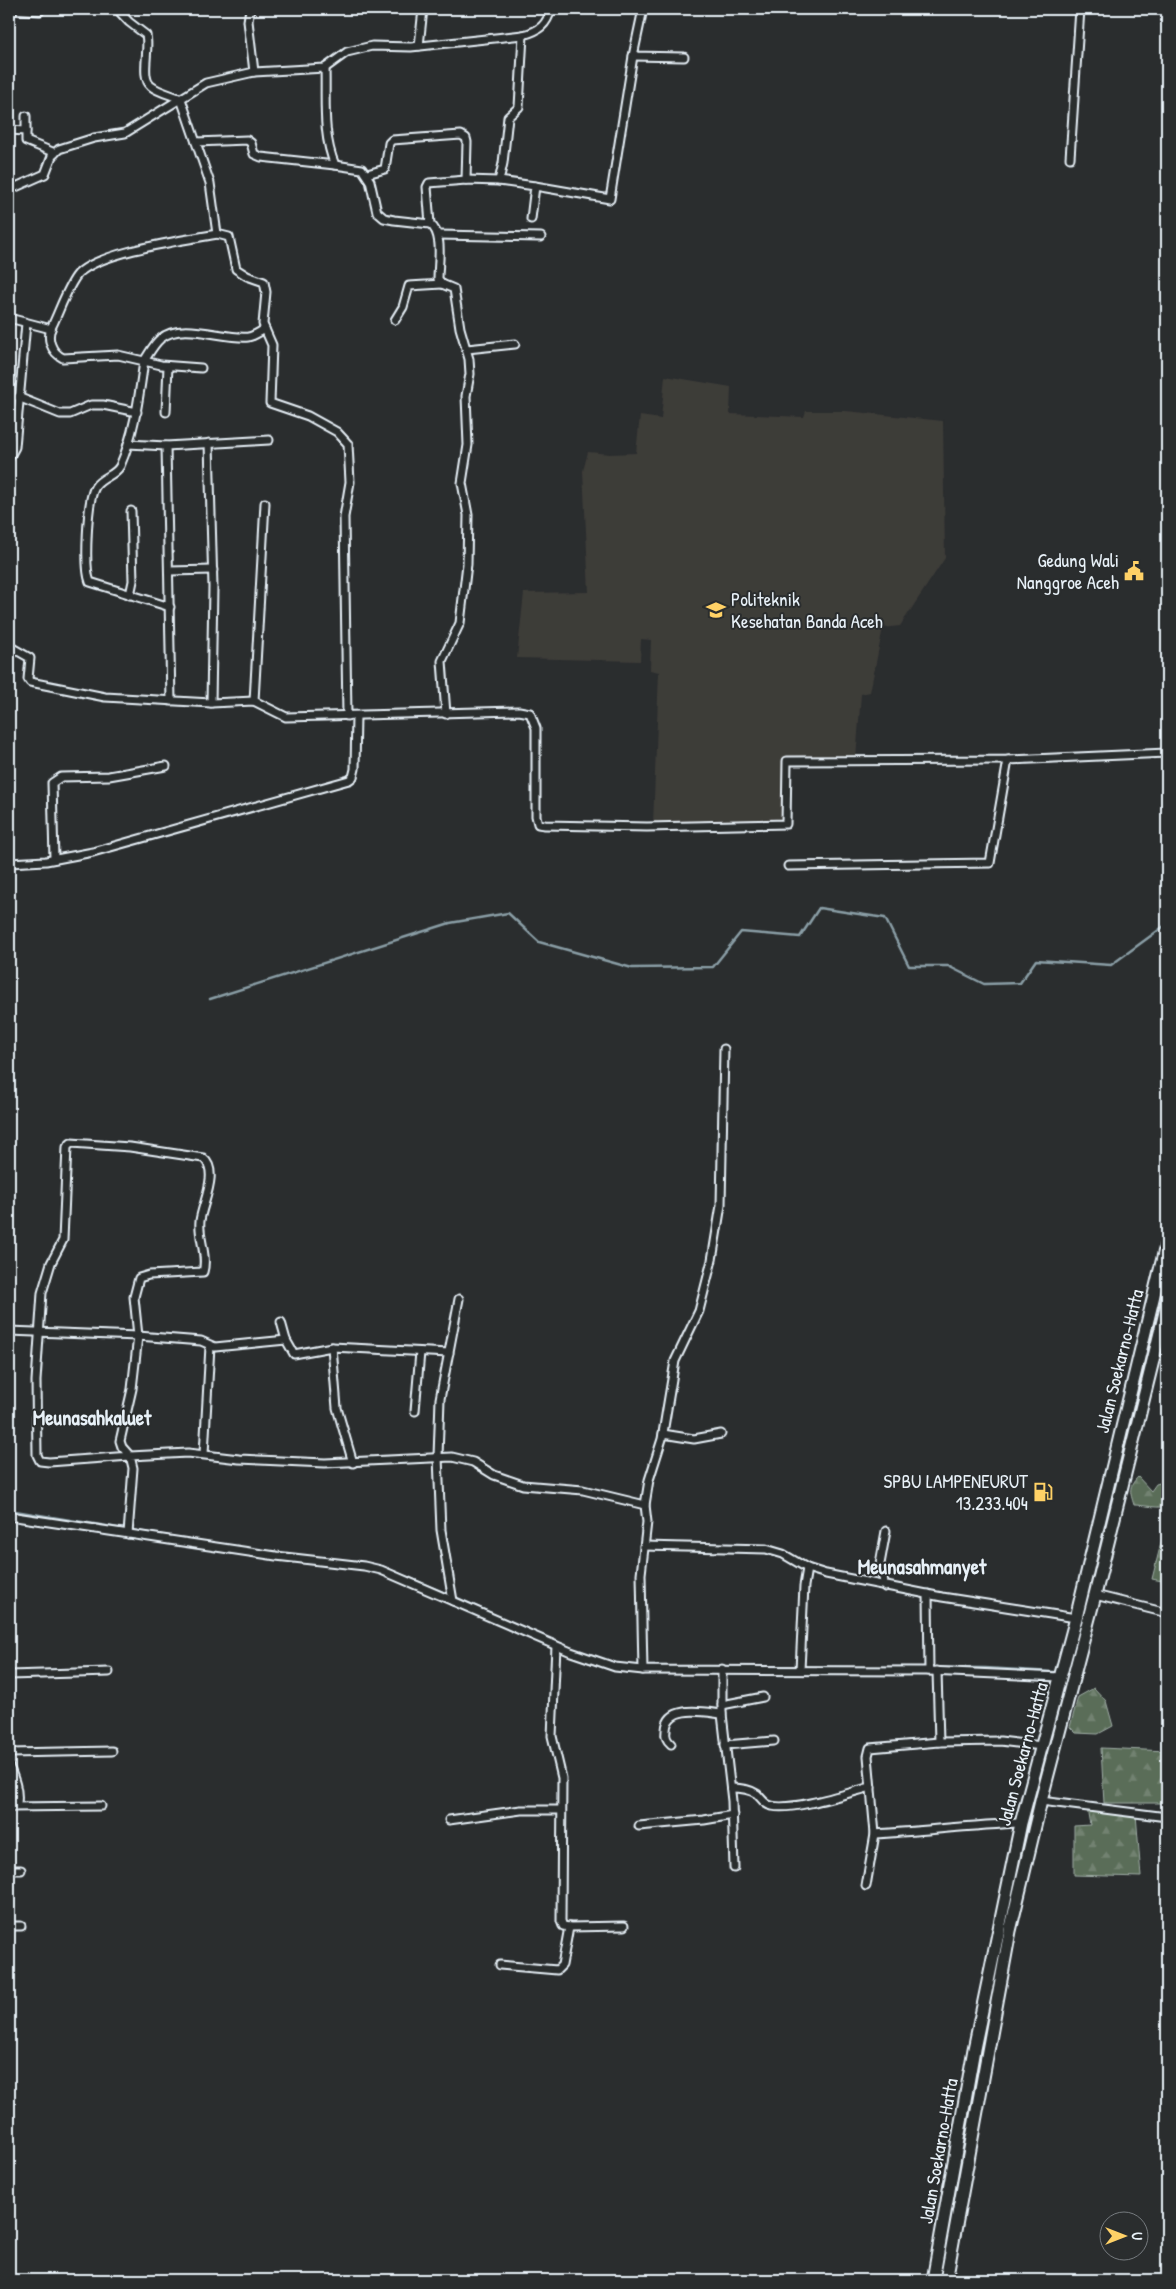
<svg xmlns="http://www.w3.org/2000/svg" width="1176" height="2289" font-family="'Patrick Hand',sans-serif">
	<defs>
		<pattern id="forest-firs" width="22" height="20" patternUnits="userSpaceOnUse" patternTransform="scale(1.25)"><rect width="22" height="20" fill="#5a6d58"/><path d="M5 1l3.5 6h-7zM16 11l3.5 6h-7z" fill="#728271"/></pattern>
	</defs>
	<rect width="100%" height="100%" fill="#2a2d2e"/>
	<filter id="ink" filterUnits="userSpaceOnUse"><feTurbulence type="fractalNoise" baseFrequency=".02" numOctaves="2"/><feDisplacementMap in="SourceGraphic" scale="10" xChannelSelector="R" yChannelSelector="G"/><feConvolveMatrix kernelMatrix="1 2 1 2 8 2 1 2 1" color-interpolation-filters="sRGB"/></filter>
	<g filter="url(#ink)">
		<!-- built -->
		<path fill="#3e3c39" d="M665,376L731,387L730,414L804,417L806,411H846L943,421L945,558L900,626L883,628L870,692L861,694L856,759L783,760L784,827L653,824L659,672L650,670L651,640L641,639L640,661L517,658L524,593L589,592L583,471L588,452L610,454L636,453L640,416L661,419Z"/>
		<!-- forest -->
		<g fill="url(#forest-firs)" stroke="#a1afa8">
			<path d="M1138,1477L1151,1491L1156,1484L1167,1481V1506C1160,1509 1144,1505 1134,1505C1130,1492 1128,1487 1138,1477Z"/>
			<path d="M1167,1519V1582L1152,1579Z"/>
			<path d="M1094,1688L1106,1701L1113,1726L1098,1734L1076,1733L1070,1727L1078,1697Z"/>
			<path d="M1101,1748L1167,1751V1803H1104Z"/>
			<path d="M1087,1808L1136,1814L1141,1877L1074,1875V1826L1090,1825Z"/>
		</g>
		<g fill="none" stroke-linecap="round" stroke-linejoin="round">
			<!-- stream -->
			<g stroke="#8a9ea6" stroke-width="2.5">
				<path d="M210,999L450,923L508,913L539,942L632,968L713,967L741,932L800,937L819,908L885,918L909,966H948L984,984L1020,983L1036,960L1111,965L1167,924"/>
				<path d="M9,1510L192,1540"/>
				<path d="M388,1569L450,1595"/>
				<path d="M455,1597L510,1622"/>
				<path d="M630,1666L985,1668L1053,1672"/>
			</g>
			<defs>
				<g id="minor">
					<path d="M9,9L40,11"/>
					<path d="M117,9L129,22L146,35C150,49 140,77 151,86C158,92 172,95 181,99L210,183L217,234"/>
					<path d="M250,9L248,21L254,72"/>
					<path d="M643,9L633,56L684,57"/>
					<path d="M419,46L423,9"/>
					<path d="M325,68C326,100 322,135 335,165L362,169L370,181L377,212L384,218L394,220L430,224C444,234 438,263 438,279L442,284L454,289L460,328L469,359L470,374L466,396L468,445L462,483L468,515L467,564L460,623L442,661L446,714"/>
					<path d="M26,116V141L55,153"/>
					<path d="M9,130L26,131"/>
					<path d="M196,142L247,140L251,143L254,154L261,157L335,165"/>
					<path d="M1070,158L1080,9"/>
					<path d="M367,174L385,169L389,143L392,140L461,135L466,138L467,142L466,180"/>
					<path d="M499,181L535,186L531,219"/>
					<path d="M535,186L610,199L633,56"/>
					<path d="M9,190L45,174L52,156L59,149L94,138L125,133L206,83L254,72L325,68L347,52L372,46L411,47L523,35C539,31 547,25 551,9"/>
					<path d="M430,224L427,187L429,183L466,180L499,181L503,163L508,117L519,107L523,35"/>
					<path d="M217,234L229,237L236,269L247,276L264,282L266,292L263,324L265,329C259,332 254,336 248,337C225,340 181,320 160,339C153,345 149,354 144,361L118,355L63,358C51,352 46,338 52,326C59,312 68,285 78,274C99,252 184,240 217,234Z"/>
					<path d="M438,235L541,237"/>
					<path d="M9,318L51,329"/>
					<path d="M395,320L403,307L409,286L442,284"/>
					<path d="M265,329L272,345L270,403L308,416L337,432L348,444L350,482L344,517L347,716"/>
					<path d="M467,349L515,344"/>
					<path d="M18,397L60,414H70L91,405H103L137,412"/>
					<path d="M166,412L168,366"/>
					<path d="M209,443L213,587L211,703"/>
					<path d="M128,444L166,446L269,440"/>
					<path d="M166,446L171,701"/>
					<path d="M9,458L15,447L26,323"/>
					<path d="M169,571L213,570"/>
					<path d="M130,595L133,581L131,511"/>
					<path d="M170,607L90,582C84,568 87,500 95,487C101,477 115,476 120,466C135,432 139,396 144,361L161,365L201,368"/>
					<path d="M9,646L30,658L28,679L30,682L105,697L211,703L254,701L286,717L519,711L530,713L536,728V816L538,824L545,825L647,827L786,824L787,761L1008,760L1167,753"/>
					<path d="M254,701L265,503"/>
					<path d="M54,859L52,783L61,777L109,776L166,766"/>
					<path d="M9,863L46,861L93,852L349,780L353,777L355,769L356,716"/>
					<path d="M788,866L990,863L1008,760"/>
					<path d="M281,1322L286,1340L294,1354L332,1347"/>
					<path d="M9,1331L138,1336L201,1341L215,1347L286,1340"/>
					<path d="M415,1411L420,1352"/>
					<path d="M663,1434L694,1439L721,1434"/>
					<path d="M204,1454L210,1346"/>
					<path d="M353,1463L337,1408L332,1347L449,1353"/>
					<path d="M9,1516L276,1556L364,1566L381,1570L571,1652L615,1667L643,1670L929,1671L1060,1677"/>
					<path d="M128,1534L133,1468L130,1456L49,1462L40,1461L37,1455L36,1381L42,1293L51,1263L63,1240L67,1147L71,1143L130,1147L203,1158C220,1171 202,1204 200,1221C198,1237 208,1256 203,1272L149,1275L139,1278L134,1297L138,1336L132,1389L120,1441L122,1447L130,1456L188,1453L239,1459L325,1463L452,1457L473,1462L494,1475L523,1485L583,1490L645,1505"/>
					<path d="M644,1546L766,1549L783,1554L807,1568L826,1574L942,1597L1076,1618"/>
					<path d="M885,1587L880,1564L886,1531"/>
					<path d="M928,1594L929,1671"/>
					<path d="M1095,1595L1167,1613"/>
					<path d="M453,1601L441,1530L438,1457L440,1399L459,1299"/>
					<path d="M556,1646L552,1736L562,1778L561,1921L563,1926L569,1927L624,1926"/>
					<path d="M722,1669V1714L732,1801L734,1868"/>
					<path d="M643,1670L641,1574L647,1522L645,1505L649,1480L662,1439L675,1361L699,1311L712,1260L721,1205L724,1049"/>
					<path d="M800,1670L804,1586L807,1568"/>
					<path d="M937,1671L939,1742L1000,1741L1042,1746"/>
					<path d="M9,1675L109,1672"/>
					<path d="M722,1705L763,1697"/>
					<path d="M671,1744C666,1740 665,1736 666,1730C667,1704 704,1712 722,1714"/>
					<path d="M725,1745L774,1741"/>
					<path d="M9,1753L112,1751"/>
					<path d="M9,1766C14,1778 19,1790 17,1803L9,1808"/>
					<path d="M731,1788C740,1788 750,1789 757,1794C762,1799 765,1805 772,1806C793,1811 848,1793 871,1787"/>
					<path d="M1041,1801L1167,1817"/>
					<path d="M11,1807L101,1806"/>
					<path d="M449,1820L521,1810H561"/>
					<path d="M639,1826L704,1820L733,1815"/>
					<path d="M875,1834C924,1831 972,1825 1021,1823"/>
					<path d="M9,1870H21"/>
					<path d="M866,1886L875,1834L868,1756L870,1748L939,1742"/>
					<path d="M9,1926H21"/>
					<path d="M500,1965L557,1970L562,1965L569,1927"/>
				</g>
				<g id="trunk">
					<path d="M933,2280L974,2049L1021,1823L1076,1618L1167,1241"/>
					<path d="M946,2280L1010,1931L1041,1801L1095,1595L1167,1304"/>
				</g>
			</defs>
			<!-- minor casing -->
			<use href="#minor" stroke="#e8f1f8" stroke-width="11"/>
			<!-- trunk casing -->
			<use href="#trunk" stroke="#e8f1f8" stroke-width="15"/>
			<!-- minor -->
			<use href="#minor" stroke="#2a2d2e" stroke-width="7"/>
			<!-- trunk -->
			<use href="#trunk" stroke="#2a2d2e" stroke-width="11"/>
		</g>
	</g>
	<!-- icons -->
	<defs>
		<symbol id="civic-bare" viewBox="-9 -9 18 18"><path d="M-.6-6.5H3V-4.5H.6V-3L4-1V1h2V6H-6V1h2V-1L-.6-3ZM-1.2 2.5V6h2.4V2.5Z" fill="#ffd166" stroke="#2a2d2e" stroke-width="2.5" paint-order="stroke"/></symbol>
		<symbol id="university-bare" viewBox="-9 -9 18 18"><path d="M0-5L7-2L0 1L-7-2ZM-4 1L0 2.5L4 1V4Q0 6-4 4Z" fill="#ffd166" stroke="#2a2d2e" stroke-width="2.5" paint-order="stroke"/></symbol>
		<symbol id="fuel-bare" viewBox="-9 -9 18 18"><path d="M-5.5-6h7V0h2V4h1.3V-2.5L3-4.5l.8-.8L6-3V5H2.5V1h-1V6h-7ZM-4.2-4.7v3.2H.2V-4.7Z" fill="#ffd166" stroke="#2a2d2e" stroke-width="2.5" paint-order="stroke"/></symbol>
	</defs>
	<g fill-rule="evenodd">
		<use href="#civic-bare" x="1120" y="557" width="28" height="28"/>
		<use href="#university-bare" x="702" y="596" width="28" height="28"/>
		<use href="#fuel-bare" x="1029" y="1478" width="28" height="28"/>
	</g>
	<g text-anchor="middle" stroke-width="4" stroke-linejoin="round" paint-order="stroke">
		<!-- poi labels -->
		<g font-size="19" fill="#e8f1f8" stroke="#2a2d2e" text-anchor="end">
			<text x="1119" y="567">Gedung Wali<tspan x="1119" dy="22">Nanggroe Aceh</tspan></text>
			<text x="731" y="606" text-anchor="start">Politeknik<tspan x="731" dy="22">Kesehatan Banda Aceh</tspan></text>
			<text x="1028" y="1488">SPBU LAMPENEURUT<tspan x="1028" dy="22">13.233.404</tspan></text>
		</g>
		<!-- street labels -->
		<g font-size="19" fill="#e8f1f8" stroke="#2a2d2e">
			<text transform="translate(1119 1361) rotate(-76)" y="7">Jalan Soekarno-Hatta</text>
			<text transform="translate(1022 1754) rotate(-75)" y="7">Jalan Soekarno-Hatta</text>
			<text transform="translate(938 2151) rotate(-80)" y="7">Jalan Soekarno-Hatta</text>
		</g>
		<!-- quarter labels -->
		<g font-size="21" font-weight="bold" fill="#e8f1f8" stroke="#2a2d2e">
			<text x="92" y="1425">Meunasahkaluet</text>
			<text x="922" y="1574">Meunasahmanyet</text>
		</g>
	</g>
	<!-- margin -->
	<rect width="1176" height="2289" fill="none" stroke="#2a2d2e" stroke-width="30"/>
	<rect x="15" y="15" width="1146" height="2259" fill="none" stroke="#e8f1f8" stroke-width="2" filter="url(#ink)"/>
	<!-- north arrow -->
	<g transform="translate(1124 2236) rotate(90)"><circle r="24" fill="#2a2d2e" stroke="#767b7f"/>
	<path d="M0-4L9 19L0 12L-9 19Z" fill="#ffd166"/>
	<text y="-8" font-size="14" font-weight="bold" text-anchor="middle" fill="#e8f1f8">U</text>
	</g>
</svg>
